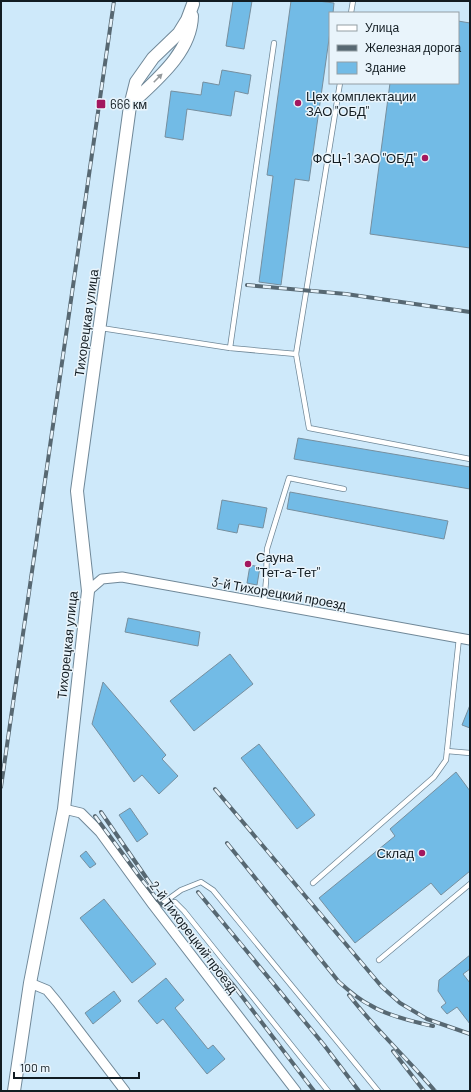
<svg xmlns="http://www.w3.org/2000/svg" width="471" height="1092" font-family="Barlow,sans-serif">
	<rect width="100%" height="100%" fill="#cee9fa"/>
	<!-- building -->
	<g fill="#72bbe6" stroke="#768f9f">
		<path d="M233,1H252L244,49L226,46Z"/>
		<path d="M291,1H318L334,3L333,13H330V32L309,181L295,179L281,285L259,282L273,176L267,175Z"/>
		<path d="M458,21L470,23V248L370,234L390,83H458Z"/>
		<path d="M222,70L251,75L248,94L235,91L231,116L187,109L183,140L165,137L171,91L201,95L203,82L219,85Z"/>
		<path d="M298,438L470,467V489L294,459Z"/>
		<path d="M290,492L448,521L444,539L287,509Z"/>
		<path d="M222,500L267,508L263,528L239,524L237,533L217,529Z"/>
		<path d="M250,565L260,567L257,585L247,583Z"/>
		<path d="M128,618L200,632L198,646L125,632Z"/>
		<path d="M230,654L253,684L194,731L170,701Z"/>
		<path d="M103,682L166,755L162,759L178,776L159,794L142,775L134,782L92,724Z"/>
		<path d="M470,705V728L462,725Z"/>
		<path d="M259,744L315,815L297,829L241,758Z"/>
		<path d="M456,772L470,791V871L441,895L431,883L355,943L319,898L395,836L390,829Z"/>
		<path d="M130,808L148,834L137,842L119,815Z"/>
		<path d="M86,851L96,864L90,868L80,856Z"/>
		<path d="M104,899L156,964L132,983L80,918Z"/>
		<path d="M470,955V969L463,974L470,983V1024L457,1007L447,1014L441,1007L446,1003L438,991L439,980Z"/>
		<path d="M166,978L184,1000L175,1008L208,1049L213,1045L225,1059L207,1074L163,1019L157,1024L138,1001Z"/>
		<path d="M114,991L121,1001L93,1024L85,1013Z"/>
	</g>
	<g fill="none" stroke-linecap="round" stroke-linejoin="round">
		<defs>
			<g id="lane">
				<path d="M351,13L353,1"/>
				<path d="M101,328L230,348L296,354L309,428L470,459"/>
				<path d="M230,348L274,43"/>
				<path d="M296,354L340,83"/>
				<path d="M264,603L266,581L267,549L289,478L344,489"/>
				<path d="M447,751L470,753"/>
				<path d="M313,883L434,777L446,760L459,638"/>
				<path d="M163,903L181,890L201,882L213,890L378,1091"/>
				<path d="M153,905L175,902L184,911L328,1091"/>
				<path d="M379,960L470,884"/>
			</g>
			<g id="street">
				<path d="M88,591L102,579L122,577L470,640"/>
				<path d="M64,809L81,813L100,832L153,905L296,1091"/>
				<path d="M30,983L47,990L57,1002L125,1091"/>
			</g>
			<g id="secondary">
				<path d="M130,105C155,81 191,53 192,16"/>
				<path d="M14,1091L30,983L64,809L88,591L77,491L130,106L136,82L153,58L179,33L187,20L193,4"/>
			</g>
		</defs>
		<!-- lane casing -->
		<use href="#lane" stroke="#708898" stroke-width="6"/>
		<!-- street casing -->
		<use href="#street" stroke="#708898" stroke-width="11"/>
		<!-- secondary casing -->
		<use href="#secondary" stroke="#708898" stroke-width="14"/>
		<!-- lane -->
		<use href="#lane" stroke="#fff" stroke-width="4.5"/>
		<!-- street -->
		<use href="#street" stroke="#fff" stroke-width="9"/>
		<!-- secondary -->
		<use href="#secondary" stroke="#fff" stroke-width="12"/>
		<defs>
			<g id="rail">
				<path d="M247,285L346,294L470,312"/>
				<path d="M1,787L114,1"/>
				<path d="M215,789L382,987L400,1003L427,1019L470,1034"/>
				<path d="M101,812L152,886"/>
				<path d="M95,816L139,876L161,904L170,910L234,986L314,1091"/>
				<path d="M227,843L339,982C349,991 358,999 370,1005C386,1015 414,1022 433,1026"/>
				<path d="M198,892L324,1045L359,1091"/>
				<path d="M349,995C375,1029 407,1058 435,1091"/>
				<path d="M393,1051L424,1091"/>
			</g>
		</defs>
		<!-- rail casing -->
		<use href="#rail" stroke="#576872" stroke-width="4"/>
		<!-- rail -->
		<use href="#rail" stroke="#e9f4fb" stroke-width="2.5" stroke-dasharray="8" stroke-linecap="butt"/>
	</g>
	<!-- one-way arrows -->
	<defs><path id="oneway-solid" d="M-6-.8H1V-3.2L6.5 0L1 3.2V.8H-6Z"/></defs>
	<use fill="#94999c" href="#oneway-solid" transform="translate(158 78) rotate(-45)"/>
	<!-- markers -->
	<g fill="#a3175e" stroke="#e9f4fb" stroke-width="1.5">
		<circle cx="298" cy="103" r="4"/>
		<rect x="96" y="99" width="10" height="10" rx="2"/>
		<circle cx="425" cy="158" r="4"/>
		<circle cx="248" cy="564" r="4"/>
		<circle cx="422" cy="853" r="4"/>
	</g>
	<g text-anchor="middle" stroke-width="3" stroke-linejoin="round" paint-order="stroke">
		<!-- poi labels -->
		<g font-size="13" fill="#121c22" stroke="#e9f4fb" text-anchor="start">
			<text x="306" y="101">Цех комплектации<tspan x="306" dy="15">ЗАО "ОБД"</tspan></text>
			<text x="110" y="109">666 км</text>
			<text x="417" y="163" text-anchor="end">ФСЦ-1 ЗАО "ОБД"</text>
			<text x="256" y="562">Сауна<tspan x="256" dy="15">"Тет-а-Тет"</tspan></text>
			<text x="414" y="858" text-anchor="end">Склад</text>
		</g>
		<!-- street labels -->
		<g font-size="13" fill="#121c22" stroke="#e9f4fb">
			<text transform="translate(86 323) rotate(-82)" y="5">Тихорецкая улица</text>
			<text transform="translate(279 593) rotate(10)" y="5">3-й Тихорецкий проезд</text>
			<text transform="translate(67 645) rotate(-84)" y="5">Тихорецкая улица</text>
			<text transform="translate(194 937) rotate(53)" y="5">2-й Тихорецкий проезд</text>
		</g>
	</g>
	<!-- border -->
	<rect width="471" height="1092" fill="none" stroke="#121c22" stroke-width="4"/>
	<!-- legend -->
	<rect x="329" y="12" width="130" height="72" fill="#e9f4fb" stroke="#939ea4"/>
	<rect x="337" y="25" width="20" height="6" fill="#ffffff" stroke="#939ea4"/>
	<text x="365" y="32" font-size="12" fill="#121c22">Улица</text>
	<rect x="337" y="45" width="20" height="6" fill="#576872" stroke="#939ea4"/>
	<text x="365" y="52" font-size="12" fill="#121c22">Железная дорога</text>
	<rect x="337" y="62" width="20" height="12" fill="#72bbe6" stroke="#939ea4"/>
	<text x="365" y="72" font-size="12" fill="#121c22">Здание</text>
	<!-- scale -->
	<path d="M14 1072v6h125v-6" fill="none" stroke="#121c22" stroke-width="2"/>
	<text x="20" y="1072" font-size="12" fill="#121c22" stroke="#e9f4fb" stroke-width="3" paint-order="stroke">100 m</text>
</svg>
